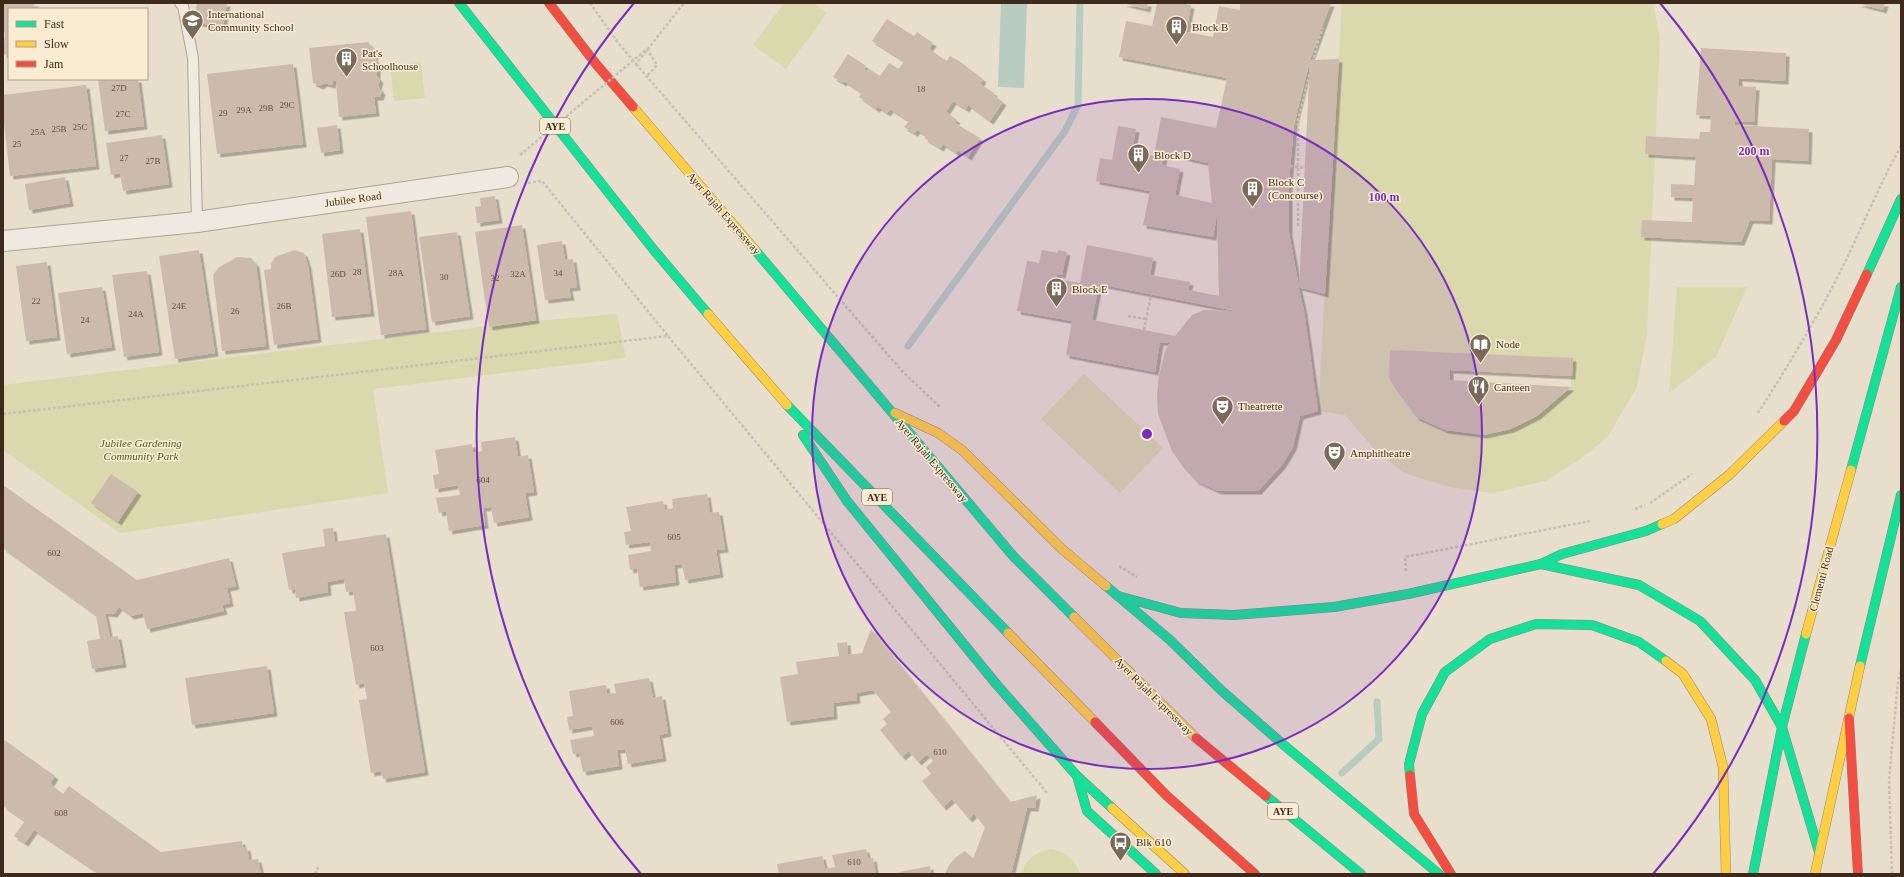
<svg xmlns="http://www.w3.org/2000/svg" width="1904" height="877" font-family="Georgia,serif">
	<defs>
		<filter id="shadow"><feDropShadow dx="3.5" dy="3.5" stdDeviation="0" flood-color="#0004"/></filter>
	</defs>
	<rect width="100%" height="100%" fill="#e8decc"/>
	<!-- green -->
	<g fill="#dad8ad" fill-rule="evenodd">
		<path d="M784,3H813L827,13L786,69L753,45Z"/>
		<path d="M1342,3H1653L1660,39L1647,333L1637,387L1607,438L1579,460L1545,481L1493,493L1449,487L1404,473L1375,450L1345,415L1318,411ZM1451,370L1571,376V387L1537,416L1511,429L1484,435L1445,430L1416,417L1389,378L1450,380Z"/>
		<path d="M421,62L425,98L394,101L390,65Z"/>
		<path d="M1677,287H1747L1716,357L1669,393Z"/>
		<path d="M617,314L626,358L373,389L388,493L120,533L3,450V385L514,323Z"/>
		<path d="M1084,374L1163,448L1120,493L1041,419Z"/>
		<path d="M1051,849C1066,852 1076,859 1080,874H1021C1026,859 1035,852 1051,849Z"/>
	</g>
	<!-- water -->
	<path fill="#b8ccbf" d="M1001,3H1027L1024,88L998,87Z"/>
	<g fill="none" stroke-linecap="round" stroke-linejoin="round">
		<!-- stream -->
		<g stroke="#b8ccbf" stroke-width="7">
			<path d="M908,346L1065,131L1078,105L1080,3"/>
			<path d="M1342,773L1379,739L1377,702"/>
		</g>
	</g>
	<!-- building -->
	<g fill="#ccbbad" fill-rule="evenodd" filter="url(#shadow)">
		<path d="M3,3H35L33,9H9V55L3,54L5,33L3,32Z"/>
		<path d="M197,3H227L223,27L193,22Z"/>
		<path d="M1122,3H1148L1147,9Z"/>
		<path d="M1157,3H1178L1191,5L1186,32L1213,37L1219,6L1240,10V3H1331L1310,60L1339,59L1325,294L1299,287L1310,60L1294,125L1289,181V233L1299,287V289L1304,311L1318,411L1300,416L1293,447L1282,465L1258,491H1218L1196,481L1183,467L1172,451L1158,414L1157,396L1159,376L1165,351L1170,343L1160,342L1155,372L1066,355L1072,321L1017,311L1027,261L1039,263L1042,250L1058,253V250L1067,252L1062,275L1057,274L1056,279L1080,283L1087,245L1153,258L1150,275L1190,282L1188,290L1219,296L1217,214L1213,237L1143,225L1150,191L1096,181L1100,158L1112,160L1118,126L1136,129L1132,152L1154,156L1161,117L1216,128L1227,78L1119,57L1126,21L1152,26ZM1165,153L1208,163L1212,203L1175,195L1180,169L1162,165ZM1099,284L1231,310V311L1204,310L1192,315L1175,336L1092,320Z"/>
		<path d="M1857,3H1885L1883,10Z"/>
		<path d="M887,19L914,36L917,32L933,43L929,49L947,61L950,56L959,61L983,79L980,84L994,93L993,95L1003,102L990,121L968,105L966,109L953,101L946,112L957,120L955,123L980,138L968,157L958,150L956,153L943,144L940,148L924,138L926,135L917,130L914,133L904,127L909,121L890,109L887,113L878,107L876,109L859,97L862,93L844,81L843,83L833,77L848,54L866,66L864,69L867,71L869,69L880,76L889,63L899,69L904,61L872,41Z"/>
		<path d="M368,42L376,52L374,58L377,61V76L380,80L378,86L382,92L380,97H374L376,113L339,117L336,81H333L332,85L324,83L320,86L313,83L309,48Z"/>
		<path d="M1701,48L1786,53L1785,81L1739,78V86L1756,87L1754,122L1735,121V125L1809,129L1808,161L1772,159L1769,221L1750,220L1741,242L1641,237L1642,220L1692,222L1693,198L1671,197V184L1694,185L1696,157L1645,154L1646,136L1699,139L1700,132H1710L1711,116L1696,115Z"/>
		<path d="M293,64L303,144L217,154L207,74Z"/>
		<path d="M98,79H138L144,126L105,131Z"/>
		<path d="M86,85L96,166L10,176L3,114V95Z"/>
		<path d="M337,125L340,150L321,153L317,128Z"/>
		<path d="M162,135L169,184L123,191L120,173L111,175L106,143Z"/>
		<path d="M65,177L70,203L29,210L25,184Z"/>
		<path d="M495,196L499,220L477,223L475,207L481,206L480,198Z"/>
		<path d="M411,211L426,329L381,335L366,217Z"/>
		<path d="M522,225L536,320L489,327L475,232Z"/>
		<path d="M360,229L371,313L332,317L322,234Z"/>
		<path d="M457,232L470,316L432,322L419,237Z"/>
		<path d="M562,241L565,260L573,259L577,287L569,288L571,297L545,300L537,245Z"/>
		<path d="M199,250L215,353L175,359L159,256Z"/>
		<path d="M294,250L304,253L308,265L318,339L274,345L264,270L271,269V264L275,257Z"/>
		<path d="M237,257L251,258L256,264L266,346L222,351L213,275L218,268Z"/>
		<path d="M47,262L57,337L26,341L16,266Z"/>
		<path d="M147,271L159,352L124,357L112,275Z"/>
		<path d="M102,287L112,347L67,354L58,293Z"/>
		<path d="M1390,350L1573,358L1572,376L1450,370V380L1571,387L1537,416L1511,429L1484,435L1445,430L1416,417L1394,387L1389,378Z"/>
		<path d="M515,437L518,457L528,455L534,492L525,493L529,517L494,523L491,507L483,508L485,525L449,531L446,511L439,513L436,498L460,495L458,485L435,489L433,475L439,474L435,450L472,444L473,453L482,451L481,442Z"/>
		<path d="M111,474L138,492L118,522L91,503Z"/>
		<path d="M3,485L137,580L229,558L236,586L227,588L230,603L222,605L224,611L147,629L143,613L131,616L119,607L114,614L105,613L110,637L118,636L123,664L92,669L87,641L100,639L96,615L3,548Z"/>
		<path d="M707,494L710,513L719,512L725,549L716,550L720,574L685,580L682,564L674,565L676,582L640,587L637,568L630,570L628,555L651,551L650,542L626,545L624,532L631,531L626,507L663,501L665,510L673,508L672,499Z"/>
		<path d="M333,528L335,542L386,534L425,772L383,779L381,771L371,773L359,700L367,699L364,683L356,685L344,612L356,611L353,591L346,592L344,579L327,582L328,592L296,598L295,589L289,590L282,553L325,546L323,529Z"/>
		<path d="M871,629L1010,802L1037,795L1035,808H1027L1011,874H945L949,865L956,857L965,851L973,859L985,827L974,814L969,819L952,799L943,807L922,781L931,774L926,767L933,761L927,754L918,762L909,751L902,757L880,730L887,724L883,719L891,712L873,690L856,693L857,700L833,703L834,716L787,722L780,677L798,674L796,662L839,656L837,643L847,642L848,655L862,653Z"/>
		<path d="M267,666L274,713L192,725L185,678Z"/>
		<path d="M649,678L653,698L662,696L668,733L659,735L663,758L628,764L625,749L617,750L619,766L583,772L579,753L573,754L570,740L594,736L592,726L569,730L567,717L573,716L569,691L606,685L607,694L616,693L614,684Z"/>
		<path d="M3,739L55,776L50,784L63,794L69,786L161,852L242,841L243,848L247,847L249,860L258,859L261,874H100L34,830L25,843L14,836L25,821L3,806Z"/>
		<path d="M866,849L868,859L873,858L876,874H779L777,864L822,856L825,869L835,867L832,855Z"/>
		<path d="M930,866L931,874H899V872Z"/>
	</g>
	<g fill="none" stroke-linecap="round" stroke-linejoin="round">
		<defs>
			<path id="lane" d="M180,3L183,6L193,58L197,222"/>
			<path id="street" d="M3,241L197,222L508,177"/>
			<g id="fast">
				<path d="M459,3L653,249L708,314"/>
				<path d="M755,250L1014,557L1074,617"/>
				<path d="M1867,274L1901,199"/>
				<path d="M787,405L1008,633"/>
				<path d="M803,435L847,501L997,685L1077,776L1112,808"/>
				<path d="M1851,470L1901,287"/>
				<path d="M1541,564L1639,585L1700,621L1755,680L1782,727L1819,852"/>
				<path d="M1106,586L1170,640L1222,691L1285,746L1439,874"/>
				<path d="M1118,596L1181,613L1234,615L1334,607L1408,594L1541,564L1562,554L1646,531L1662,524"/>
				<path d="M1860,666L1901,495"/>
				<path d="M1410,775L1409,764L1422,714L1445,672L1490,639L1536,624L1592,625L1639,642L1666,661"/>
				<path d="M1077,776L1087,811L1156,874"/>
				<path d="M1266,796L1361,874"/>
				<path d="M1753,874L1782,727L1806,634"/>
			</g>
			<g id="slow">
				<path d="M633,107L755,250"/>
				<path d="M708,314L787,405"/>
				<path d="M895,413L938,433L962,450L1062,549L1106,586"/>
				<path d="M1662,524L1674,519L1729,475L1784,421"/>
				<path d="M1074,617L1196,738"/>
				<path d="M1008,633L1095,722"/>
				<path d="M1806,634L1851,470"/>
				<path d="M1666,661L1683,674L1711,719L1723,767L1726,874"/>
				<path d="M1112,808L1185,874"/>
				<path d="M1815,874L1860,666"/>
			</g>
			<g id="jam">
				<path d="M549,3L596,64L633,107"/>
				<path d="M1784,421L1794,411L1836,340L1867,274"/>
				<path d="M1849,718L1858,874"/>
				<path d="M1095,722L1166,795L1255,874"/>
				<path d="M1196,738L1266,796"/>
				<path d="M1410,775L1414,814L1451,874"/>
			</g>
		</defs>
		<!-- lane casing -->
		<use href="#lane" stroke="#ada396" stroke-width="12"/>
		<!-- street casing -->
		<use href="#street" stroke="#ada396" stroke-width="22"/>
		<!-- fast casing -->
		<use href="#fast" stroke="#93887c" stroke-width="10"/>
		<!-- slow casing -->
		<use href="#slow" stroke="#93887c" stroke-width="10"/>
		<!-- jam casing -->
		<use href="#jam" stroke="#93887c" stroke-width="10"/>
		<!-- path -->
		<g stroke="#c8c0b5" stroke-width="2.5" stroke-dasharray="3 2" stroke-linecap="butt">
			<path d="M590,3L619,44L636,64L684,3"/>
			<path d="M1310,63H1339"/>
			<path d="M636,64L902,371L941,408"/>
			<path d="M1305,168L1332,171"/>
			<path d="M528,183L542,181L668,336"/>
			<path d="M1298,226V120L1318,42L1323,28"/>
			<path d="M1128,316L1146,319"/>
			<path d="M1144,330L1151,295"/>
			<path d="M1758,413C1788,366 1818,317 1843,266C1863,226 1879,185 1901,146"/>
			<path d="M3,414L668,336L1047,793"/>
			<path d="M1650,503L1692,474"/>
			<path d="M1635,509L1645,505"/>
			<path d="M1119,566L1137,577"/>
			<path d="M1406,571L1405,557L1590,521"/>
			<path d="M315,874L318,867"/>
			<path d="M1892,874L1889,780L1898,681L1901,669"/>
		</g>
		<!-- lane -->
		<use href="#lane" stroke="#efe9df" stroke-width="10"/>
		<!-- street -->
		<use href="#street" stroke="#efe9df" stroke-width="20"/>
		<!-- fast -->
		<use href="#fast" stroke="#16e098" stroke-width="9"/>
		<!-- slow -->
		<use href="#slow" stroke="#ffcf43" stroke-width="9"/>
		<!-- jam -->
		<use href="#jam" stroke="#f24e42" stroke-width="9"/>
		<!-- path-bridge -->
		<g stroke="#c8c0b5" stroke-width="2.5" stroke-dasharray="3 2" stroke-linecap="butt">
			<path d="M520,155L647,49L657,65L647,76"/>
			<path d="M1290,166L1305,168"/>
		</g>
	</g>
	<!-- distance rings -->
	<circle cx="1147" cy="434" r="335" fill="#7b2cbf" fill-opacity=".12"/>
	<g fill="none" stroke="#7b2cbf" stroke-width="2">
		<circle cx="1147" cy="434" r="335"/>
		<path d="M641 874A670 670 0 0 1 634 3M1660 3A670 670 0 0 1 1653 874"/>
	</g>
	<!-- icons -->
	<defs>
		<symbol id="school-pin" viewBox="-11 -11 22 30"><path d="M0 17L-7.5 6A9.5 9.5 0 1 1 7.5 6Z" fill="#79695a" stroke="#faecd2"/><path d="M0-5L7-2L0 1L-7-2ZM-4 1L0 2.5L4 1V4Q0 6-4 4Z" fill="#fff"/></symbol>
		<symbol id="building-pin" viewBox="-11 -11 22 30"><path d="M0 17L-7.5 6A9.5 9.5 0 1 1 7.5 6Z" fill="#79695a" stroke="#faecd2"/><path d="M-4-6H4V6H1V3H-1V6H-4ZM-2.5-4.3h1.7v1.8h-1.7ZM.8-4.3h1.7v1.8H.8ZM-2.5-1h1.7V.8h-1.7ZM.8-1h1.7V.8H.8Z" fill="#fff"/></symbol>
		<symbol id="library-pin" viewBox="-11 -11 22 30"><path d="M0 17L-7.5 6A9.5 9.5 0 1 1 7.5 6Z" fill="#79695a" stroke="#faecd2"/><path d="M-6-4Q-3-5.5-.7-3.5V5Q-3 3-6 4ZM6-4Q3-5.5 .7-3.5V5Q3 3 6 4Z" fill="#fff"/></symbol>
		<symbol id="restaurant-pin" viewBox="-11 -11 22 30"><path d="M0 17L-7.5 6A9.5 9.5 0 1 1 7.5 6Z" fill="#79695a" stroke="#faecd2"/><path d="M-5-6h1v4h1v-4h1v4h1v-4h1v5L-1.5 .5V6h-2V.5L-5-1ZM5-6V6H3V1.5H1.5Q1.5-4 5-6Z" fill="#fff"/></symbol>
		<symbol id="theatre-pin" viewBox="-11 -11 22 30"><path d="M0 17L-7.5 6A9.5 9.5 0 1 1 7.5 6Z" fill="#79695a" stroke="#faecd2"/><path d="M-5-5.5Q0-4 5-5.5V0Q5 5 0 6Q-5 5-5 0ZM-3.3-2.5H-1v1.5H-3.3ZM1-2.5H3.3v1.5H1ZM-2.8 1Q0 5.5 2.8 1Z" fill="#fff"/></symbol>
		<symbol id="bus-pin" viewBox="-11 -11 22 30"><path d="M0 17L-7.5 6A9.5 9.5 0 1 1 7.5 6Z" fill="#79695a" stroke="#faecd2"/><path d="M-5-6H5V4H4V6H2V4H-2V6H-4V4H-5ZM-3.5-4V0h7V-4ZM-3.5 1.2v1.5H-2V1.2ZM2 1.2v1.5H3.5V1.2Z" fill="#fff"/></symbol>
	</defs>
	<g fill-rule="evenodd">
		<use href="#school-pin" x="180" y="8" width="25" height="34"/>
		<use href="#building-pin" x="1164" y="14" width="25" height="34"/>
		<use href="#building-pin" x="334" y="46" width="25" height="34"/>
		<use href="#building-pin" x="1126" y="142" width="25" height="34"/>
		<use href="#building-pin" x="1240" y="176" width="25" height="34"/>
		<use href="#building-pin" x="1044" y="276" width="25" height="34"/>
		<use href="#library-pin" x="1468" y="332" width="25" height="34"/>
		<use href="#restaurant-pin" x="1466" y="374" width="25" height="34"/>
		<use href="#theatre-pin" x="1210" y="394" width="25" height="34"/>
		<use href="#theatre-pin" x="1322" y="440" width="25" height="34"/>
		<use href="#bus-pin" x="1108" y="830" width="25" height="34"/>
	</g>
	<g text-anchor="middle" stroke-width="3" stroke-linejoin="round" paint-order="stroke">
		<!-- number labels -->
		<g font-size="9" fill="#614e40">
			<text x="119" y="91">27D</text>
			<text x="921" y="92">18</text>
			<text x="287" y="108">29C</text>
			<text x="266" y="111">29B</text>
			<text x="244" y="113">29A</text>
			<text x="223" y="116">29</text>
			<text x="123" y="117">27C</text>
			<text x="80" y="130">25C</text>
			<text x="59" y="132">25B</text>
			<text x="38" y="135">25A</text>
			<text x="17" y="147">25</text>
			<text x="124" y="161">27</text>
			<text x="153" y="164">27B</text>
			<text x="357" y="275">28</text>
			<text x="396" y="276">28A</text>
			<text x="558" y="276">34</text>
			<text x="338" y="277">26D</text>
			<text x="518" y="277">32A</text>
			<text x="444" y="280">30</text>
			<text x="495" y="281">32</text>
			<text x="36" y="304">22</text>
			<text x="179" y="309">24E</text>
			<text x="284" y="309">26B</text>
			<text x="235" y="314">26</text>
			<text x="136" y="317">24A</text>
			<text x="85" y="323">24</text>
			<text x="483" y="483">604</text>
			<text x="674" y="540">605</text>
			<text x="54" y="556">602</text>
			<text x="377" y="651">603</text>
			<text x="617" y="725">606</text>
			<text x="940" y="755">610</text>
			<text x="61" y="816">608</text>
			<text x="854" y="865">610</text>
		</g>
		<!-- shield labels -->
		<g fill="#faecd2" stroke="#766453" stroke-width="1">
			<rect x="540" y="118" width="30" height="16" rx="3"/>
			<rect x="862" y="489" width="30" height="16" rx="3"/>
			<rect x="1268" y="803" width="30" height="16" rx="3"/>
		</g>
		<g font-size="10" font-weight="bold" fill="#3d2a1c">
			<text x="555" y="130">AYE</text>
			<text x="877" y="501">AYE</text>
			<text x="1283" y="815">AYE</text>
		</g>
		<!-- poi labels -->
		<g font-size="11" fill="#3d2a1c" stroke="#faecd2" text-anchor="start">
			<text x="208" y="18">International<tspan x="208" dy="13">Community School</tspan></text>
			<text x="1192" y="31">Block B</text>
			<text x="362" y="57">Pat's<tspan x="362" dy="13">Schoolhouse</tspan></text>
			<text x="1154" y="159">Block D</text>
			<text x="1268" y="186">Block C<tspan x="1268" dy="13">(Concourse)</tspan></text>
			<text x="1072" y="293">Block E</text>
			<text x="1496" y="348">Node</text>
			<text x="1494" y="391">Canteen</text>
			<text x="1238" y="410">Theatrette</text>
			<text x="1350" y="457">Amphitheatre</text>
			<text x="1136" y="846">Blk 610</text>
		</g>
		<!-- street labels -->
		<g font-size="11" fill="#3d2a1c" stroke="#faecd2">
			<text transform="translate(353 199) rotate(-8)" y="4">Jubilee Road</text>
			<text transform="translate(724 213) rotate(49)" y="4">Ayer Rajah Expressway</text>
			<text transform="translate(932 460) rotate(50)" y="4">Ayer Rajah Expressway</text>
			<text transform="translate(1821 579) rotate(-75)" y="4">Clementi Road</text>
			<text transform="translate(1154 696) rotate(45)" y="4">Ayer Rajah Expressway</text>
		</g>
		<!-- park labels -->
		<g font-size="11" font-style="italic" fill="#505c20" stroke="#faecd2">
			<text x="141" y="447">Jubilee Gardening<tspan x="141" dy="13">Community Park</tspan></text>
		</g>
	</g>
	<circle cx="1147" cy="434" r="6" fill="#7b2cbf" stroke="#faecd2" stroke-width="2"/>
	<g font-size="12" text-anchor="middle" font-weight="bold" fill="#7b2cbf" stroke="#faecd2" stroke-width="3" stroke-linejoin="round" paint-order="stroke">
		<text x="1754" y="155">200 m</text>
		<text x="1384" y="201">100 m</text>
	</g>
	<!-- border -->
	<rect width="1904" height="877" fill="none" stroke="#3d2a1c" stroke-width="8"/>
	<!-- legend -->
	<rect x="8" y="8" width="140" height="72" fill="#faecd2" stroke="#ae9e89"/>
	<rect x="16" y="21" width="20" height="6" fill="#16e098" stroke="#ae9e89"/>
	<text x="44" y="28" font-size="12" fill="#3d2a1c">Fast</text>
	<rect x="16" y="41" width="20" height="6" fill="#ffcf43" stroke="#ae9e89"/>
	<text x="44" y="48" font-size="12" fill="#3d2a1c">Slow</text>
	<rect x="16" y="61" width="20" height="6" fill="#f24e42" stroke="#ae9e89"/>
	<text x="44" y="68" font-size="12" fill="#3d2a1c">Jam</text>
</svg>
